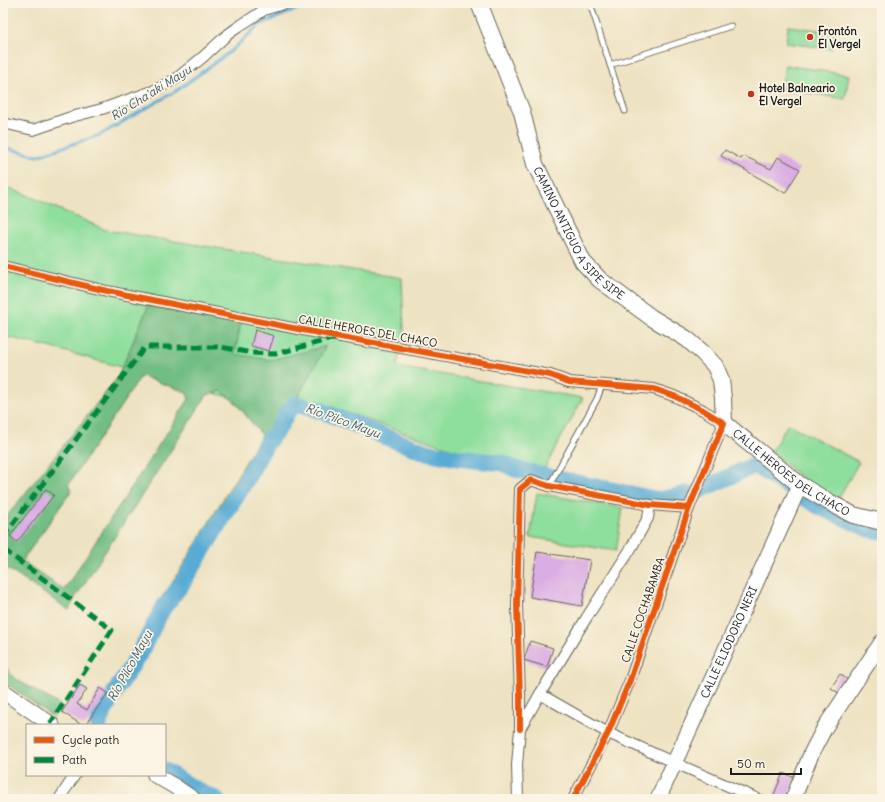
<svg xmlns="http://www.w3.org/2000/svg" width="885" height="802" font-family="Delius,sans-serif">
	<rect width="100%" height="100%" fill="#fcf5e5"/>
	<filter id="ink" filterUnits="userSpaceOnUse"><feTurbulence type="fractalNoise" baseFrequency=".025" numOctaves="2"/><feDisplacementMap in="SourceGraphic" scale="8" xChannelSelector="R" yChannelSelector="G"/><feConvolveMatrix kernelMatrix="1 2 1 2 8 2 1 2 1" color-interpolation-filters="sRGB"/></filter>
	<filter id="wash" filterUnits="userSpaceOnUse"><feTurbulence type="fractalNoise" baseFrequency=".012" numOctaves="4" result="noise"/><feDisplacementMap in="SourceGraphic" scale="16" xChannelSelector="R" yChannelSelector="G"/><feGaussianBlur stdDeviation="0.9" result="paint"/><feColorMatrix in="noise" values="0 0 0 0 0 0 0 0 0 0 0 0 0 0 0 0 0 1.4 0 .05"/><feComposite in="paint" operator="in"/></filter>
	<g filter="url(#wash)">
		<rect width="100%" height="100%" fill="#ede2c1"/>
		<!-- green -->
		<g fill="#8ede9d" stroke="#557d5c">
			<path d="M788,26L834,32L832,49L786,43Z"/>
			<path d="M785,65L849,75L845,99L781,89Z"/>
			<path d="M3,186L27,195L106,230L402,278L404,330L397,367L583,398L541,475L446,447L304,398L271,409L49,347L3,336Z"/>
			<path d="M788,424L859,462L838,499L815,489L771,452Z"/>
			<path d="M537,493L623,508L616,551L530,537Z"/>
		</g>
		<!-- forest -->
		<g fill="#72bd84" stroke="#476c50" fill-rule="evenodd">
			<path d="M148,306L241,322L235,354L271,360L326,346L299,395L280,426L266,444L239,492L181,585L163,608L138,656L135,644L262,435L235,402L221,391L207,395L75,598L69,610L3,566V521L118,377ZM141,376L186,392L189,399L64,590L22,561L72,490L68,485Z"/>
			<path d="M3,663L14,678L60,705L53,717L3,681Z"/>
		</g>
		<g fill="none" stroke-linecap="round" stroke-linejoin="round">
			<!-- stream -->
			<path stroke="#59abd4" stroke-width="3" d="M3,147L37,156L100,135L176,91L231,51L259,25L304,6L318,3"/>
			<!-- river -->
			<g stroke="#59abd4" stroke-width="17">
				<path d="M700,490L755,465L792,489"/>
				<path d="M801,495L820,507L869,529L882,531"/>
				<path d="M99,725L98,723L115,692L138,656L163,608L181,585L212,535L239,492L266,444L280,426L288,411L295,404L322,411L383,436L426,452L457,458L503,463L515,469L554,478L659,500L686,494"/>
				<path d="M165,771L202,793L216,799"/>
			</g>
		</g>
		<g id="blocks">
			<!-- building -->
			<g fill="#daade4">
				<path d="M725,150L741,159L744,156L771,169L778,157L800,169L785,193L721,156Z"/>
				<path d="M255,330L274,336L269,351L251,346Z"/>
				<path d="M46,489L54,495L17,542L10,536Z"/>
				<path d="M537,552L590,560L582,606L530,597Z"/>
				<path d="M530,641L553,648L547,667L524,660Z"/>
				<path d="M840,674L849,681L840,694L831,688Z"/>
				<path d="M80,685L87,689L77,704L87,710L100,688L108,693L85,725H82L62,712Z"/>
				<path d="M783,773L795,778L786,799H772Z"/>
			</g>
		</g>
	</g>
	<g filter="url(#ink)">
		<use href="#blocks" fill-opacity="0" stroke="#656156" stroke-width="1"/>
		<g fill="none" stroke-linecap="round" stroke-linejoin="round">
			<defs>
				<g id="lane">
					<path d="M590,3L625,111"/>
					<path d="M610,65L731,26"/>
					<path d="M549,486L597,399L602,385"/>
				</g>
				<g id="street">
					<path d="M3,123L33,130L71,117L102,109L153,91L177,78L203,57L227,35L241,25L264,10L286,3"/>
					<path d="M3,266L107,291L308,331L550,375L569,382L654,389L674,396L703,410L724,423L689,508L630,680L608,733L573,799"/>
					<path d="M540,694L608,733L675,763L758,799"/>
					<path d="M520,729V696L517,606L520,489L531,480L549,486L650,505L689,508"/>
					<path d="M59,799L75,775"/>
					<path d="M518,799L517,765L520,729L540,694L587,617L630,550L648,518L650,505"/>
				</g>
				<g id="secondary">
					<path d="M3,691L52,725"/>
					<path d="M155,775L174,786L193,799"/>
					<path id="s1" d="M658,799L800,485"/>
					<path d="M793,799L812,752L825,727L882,642"/>
				</g>
				<g id="primary">
					<path id="s2" d="M479,3L522,112L535,164L583,262L600,280L652,318L687,339L703,353L715,366L721,380L723,398L724,423L800,485L829,502L853,515L882,522"/>
				</g>
			</defs>
			<!-- lane casing -->
			<use href="#lane" stroke="#656156" stroke-width="7"/>
			<!-- street casing -->
			<use href="#street" stroke="#656156" stroke-width="12"/>
			<!-- secondary casing -->
			<use href="#secondary" stroke="#656156" stroke-width="17"/>
			<!-- primary casing -->
			<use href="#primary" stroke="#656156" stroke-width="18"/>
			<!-- lane -->
			<use href="#lane" stroke="#fff" stroke-width="5"/>
			<!-- street -->
			<use href="#street" stroke="#fff" stroke-width="10"/>
			<!-- secondary -->
			<use href="#secondary" stroke="#fff" stroke-width="15"/>
			<!-- primary -->
			<use href="#primary" stroke="#fff" stroke-width="16"/>
			<!-- quiet -->
			<g stroke="#00873e" stroke-width="5" stroke-dasharray="10 5" stroke-linecap="butt">
				<path d="M3,537L145,347H221L252,353L275,354L335,338"/>
				<path d="M3,549L112,630L50,724"/>
			</g>
			<defs>
				<g id="cycleway">
					<path d="M3,266L107,291L308,331L550,375L569,382L654,389L674,396L703,410L724,423L689,508L630,680L608,733L573,799"/>
					<path d="M520,729V696L517,606L520,489L531,480L549,486L650,505L689,508"/>
				</g>
			</defs>
			<!-- cycleway casing -->
			<use href="#cycleway" stroke="#fcf5e5" stroke-width="8"/>
			<!-- cycleway -->
			<use href="#cycleway" stroke="#e8590c" stroke-width="6"/>
		</g>
	</g>
	<!-- markers -->
	<g fill="#c8321e" stroke="#fcf5e5" stroke-width="1.5">
		<circle cx="810" cy="37" r="4"/>
		<circle cx="751" cy="94" r="4"/>
	</g>
	<g text-anchor="middle" stroke-width="3.5" stroke-linejoin="round" paint-order="stroke">
		<!-- poi labels -->
		<g font-size="11" font-weight="bold" fill="#1c1c1c" stroke="#fcf5e5" text-anchor="start">
			<text x="818" y="35">Frontón<tspan x="818" dy="13">El Vergel</tspan></text>
			<text x="759" y="92">Hotel Balneario<tspan x="759" dy="13">El Vergel</tspan></text>
		</g>
		<!-- street labels -->
		<g font-size="11" fill="#1c1c1c" stroke="#fcf5e5">
			<text dy="4" stroke="none"><textPath href="#s2" startOffset="254">CAMINO ANTIGUO A SIPE SIPE</textPath></text>
			<text transform="translate(368 331) rotate(10)" y="4">CALLE HEROES DEL CHACO</text>
			<text dy="4" stroke="none"><textPath href="#s2" startOffset="591">CALLE HEROES DEL CHACO</textPath></text>
			<text transform="translate(643 610) rotate(-71)" y="4">CALLE COCHABAMBA</text>
			<text dy="4" stroke="none"><textPath href="#s1" startOffset="172">CALLE ELIODORO NERI</textPath></text>
		</g>
		<!-- water labels -->
		<g font-size="12" font-style="italic" fill="#375c6f" stroke="#fcf5e5">
			<text transform="translate(151 93) rotate(-32)" y="4">Río Cha'aki Mayu</text>
			<text transform="translate(343 421) rotate(20)" y="4">Río Pilco Mayu</text>
			<text transform="translate(130 666) rotate(-61)" y="4">Río Pilco Mayu</text>
		</g>
	</g>
	<!-- margin -->
	<rect width="885" height="802" fill="none" stroke="#fcf5e5" stroke-width="16"/>
	<!-- legend -->
	<rect x="26" y="724" width="140" height="52" fill="#fcf5e5" stroke="#a29e95"/>
	<rect x="34" y="737" width="20" height="6" fill="#e8590c" stroke="#a29e95"/>
	<text x="62" y="744" font-size="12" fill="#1c1c1c">Cycle path</text>
	<rect x="34" y="757" width="20" height="6" fill="#00873e" stroke="#a29e95"/>
	<text x="62" y="764" font-size="12" fill="#1c1c1c">Path</text>
	<!-- scale -->
	<path d="M731 768v6h70v-6" fill="none" stroke="#1c1c1c" stroke-width="2"/>
	<text x="737" y="768" font-size="12" fill="#1c1c1c" stroke="#fcf5e5" stroke-width="3" paint-order="stroke">50 m</text>
</svg>
